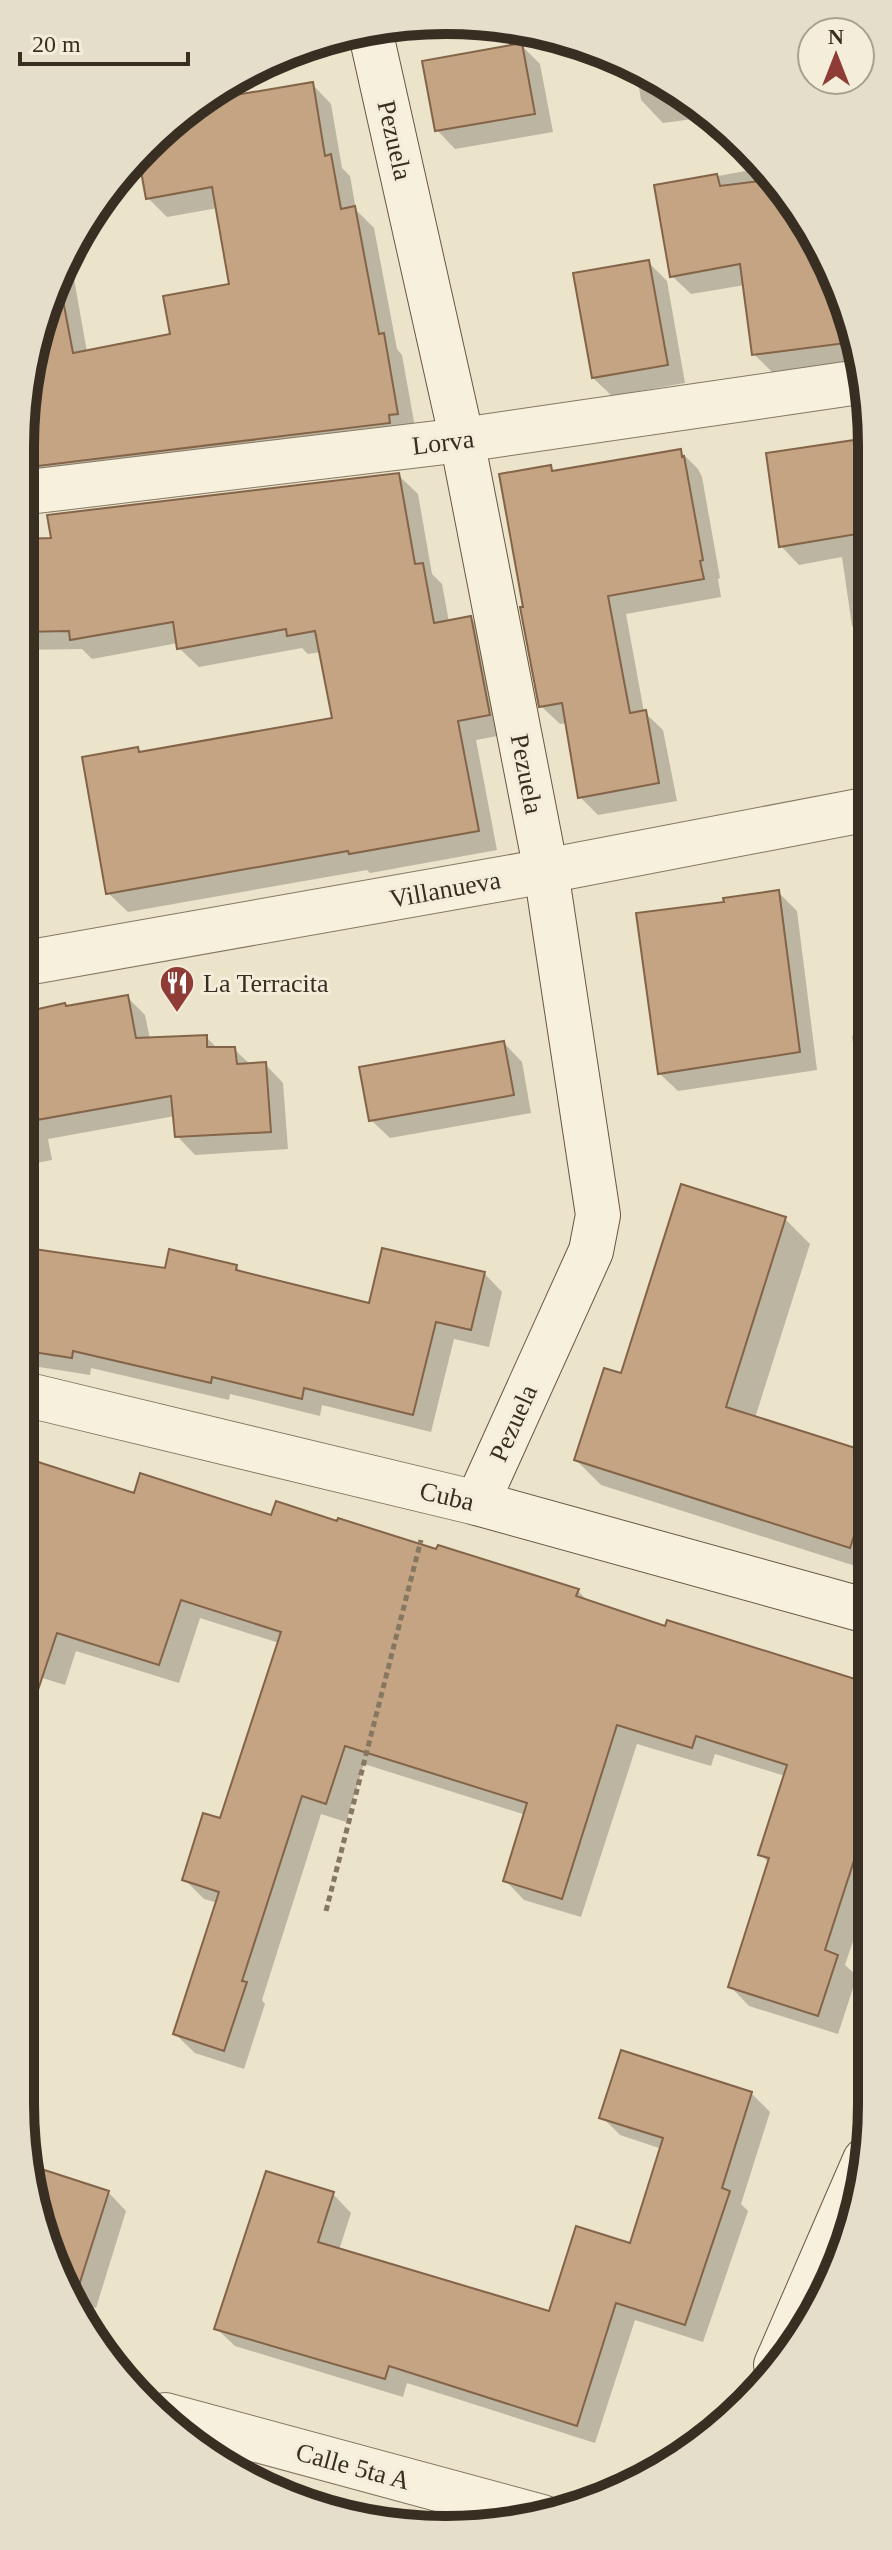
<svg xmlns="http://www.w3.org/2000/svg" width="892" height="2550" font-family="Georgia,serif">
	<rect width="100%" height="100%" fill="#ebe3ca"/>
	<!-- shadow -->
	<g fill="#0003">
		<path d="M522,46L540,64L553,132L455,149L437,130Z"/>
		<path d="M636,68L659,77L708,117L663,123L641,100Z"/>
		<path d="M312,84L331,104L342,168L350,176L356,210L374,228L397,349L402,355L416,433L20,473V446L34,336L71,262L87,352L172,336L231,286L218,208L167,217L148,198L140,158L203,103Z"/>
		<path d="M768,167L828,258L860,361L773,373L754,354L745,285L691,294L672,276L656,187Z"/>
		<path d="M648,262L667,281L685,383L612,396L593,378Z"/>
		<path d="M868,440L869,642L852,626L842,557L799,565L781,546L768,454Z"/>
		<path d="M680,451L698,469L702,477L720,578L718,579L721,597L626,614L644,712L663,730L677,801L598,815L580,797L567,723L560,724L541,706L525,609L550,467L556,473Z"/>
		<path d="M398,475L418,494L432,574L442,584L449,622L470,618L490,638L508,734L476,740L497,850L370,873L367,870L128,912L108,893L137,749L142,754L334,720L321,652L308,654L302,648L199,667L179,648L178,643L92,659L82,649L20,650V541L53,540Z"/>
		<path d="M778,892L797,911L817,1070L678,1091L659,1073L726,904Z"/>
		<path d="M127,997L145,1015L150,1039L206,1037L218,1049H234L251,1065L265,1064L283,1083L288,1149L195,1155L177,1136L175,1116L48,1139L52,1160L31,1164L20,1211V1015Z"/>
		<path d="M870,1034V1168L852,1036Z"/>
		<path d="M504,1043L522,1062L531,1113L390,1138L371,1120Z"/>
		<path d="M785,1219L810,1244L755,1418L871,1455V1571L601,1485L576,1460Z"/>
		<path d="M20,1249L166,1270L236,1267L244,1274L370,1305L484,1273L502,1292L489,1347L454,1339L431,1432L322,1405L320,1416L230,1394L229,1400L91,1368L90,1375L20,1364Z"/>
		<path d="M20,1459L135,1495L273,1518L437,1552L578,1591L590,1603L666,1628L859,1682L868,1654L871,1656L872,1885L845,1965L857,1976L838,2034L749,2006L730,1986L770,1864L760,1854L785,1776L715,1754L711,1766L637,1744L581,1917L524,1900L505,1880L526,1815L364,1764L346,1822L321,1814L262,2000L265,2004L244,2069L195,2053L175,2034L218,1903L204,1899L184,1879L222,1821L279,1643L200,1618L179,1683L76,1651L65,1685L20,1671Z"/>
		<path d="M751,2093L770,2112L741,2204L748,2211L703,2342L635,2320L595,2443L407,2383L403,2397L235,2346L216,2328L333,2194L351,2213L339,2250L550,2313L631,2245L662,2149L620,2135L602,2117Z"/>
		<path d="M108,2192L126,2211L96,2308L73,2301L52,2267Z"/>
	</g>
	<!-- building -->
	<g fill="#c5a484" stroke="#836448" stroke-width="2">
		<path d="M522,43L535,114L435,131L422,61Z"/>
		<path d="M313,82L325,156L331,154L341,209L355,206L379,334L384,333L398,414L389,415L390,423L38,466L26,399L34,336L60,284L73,353L170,334L163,296L229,284L212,187L146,199L139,160L206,100Z"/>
		<path d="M717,174L720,186L775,179L829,259L854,342L752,355L740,264L670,277L654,185Z"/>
		<path d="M649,260L668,365L592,378L573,273Z"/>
		<path d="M868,438L869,532L779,547L766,453Z"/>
		<path d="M681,449L682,457L684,456L703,560L700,561L704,579L608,596L630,713L646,710L659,783L578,798L562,703L539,707L520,607H523L499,474L551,465L552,471Z"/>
		<path d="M399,473L415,564L423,563L434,623L471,616L490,715L458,721L479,831L349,854L348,851L106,894L82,757L138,747L139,752L332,718L315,631L287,636L286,629L177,649L173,622L70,640L69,631L20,632V539L51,538L47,515Z"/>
		<path d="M779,890L800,1052L658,1074L636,913L724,902L723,898Z"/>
		<path d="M128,995L136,1038L207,1035V1047H235L237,1064L266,1062L271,1132L175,1137L171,1096L20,1123V1013L65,1003L66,1006Z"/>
		<path d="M504,1041L514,1095L369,1121L359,1067Z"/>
		<path d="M681,1184L786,1217L726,1407L871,1453V1485L850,1548L574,1460L604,1368L621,1373Z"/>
		<path d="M20,1247L165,1268L169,1249L237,1265L236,1270L369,1303L382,1248L485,1272L471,1330L436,1322L413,1415L304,1388L302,1399L212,1377L211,1383L73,1351L72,1358L20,1350Z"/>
		<path d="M32,1460L134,1493L140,1473L271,1515L276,1501L337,1521L338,1518L436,1549L438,1545L579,1589L576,1596L665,1626L667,1620L871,1684V1808L825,1950L838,1955L818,2016L728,1987L769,1858L758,1855L787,1765L696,1736L692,1748L617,1725L562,1899L503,1881L527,1803L345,1746L326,1804L302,1796L242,1981L247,1982L224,2051L173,2034L219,1892L182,1880L203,1813L220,1818L281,1632L181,1600L159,1665L57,1633L29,1717L20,1716V1497Z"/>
		<path d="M621,2050L752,2092L722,2188L730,2191L685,2325L616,2303L577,2426L389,2366L385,2379L214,2329L266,2171L334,2192L318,2242L549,2311L576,2226L630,2243L663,2138L599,2118Z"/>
		<path d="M32,2166L109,2191L74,2301L52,2267Z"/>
	</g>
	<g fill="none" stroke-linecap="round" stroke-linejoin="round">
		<defs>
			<g id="minor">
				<path d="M20,493L462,440L866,381"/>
				<path d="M20,964L546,871L869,809"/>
			</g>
			<g id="tertiary">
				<path d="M20,1393L477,1503"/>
				<path d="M165,2415L542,2517"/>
			</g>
			<g id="secondary">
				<path d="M370,30L462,440L546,871L598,1215L591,1251L477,1503L871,1612"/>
				<path d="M776,2365L865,2160"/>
			</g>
		</defs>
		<!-- minor casing -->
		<use href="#minor" stroke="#867760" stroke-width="46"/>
		<!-- tertiary casing -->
		<use href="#tertiary" stroke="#867760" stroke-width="46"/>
		<!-- secondary casing -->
		<use href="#secondary" stroke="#685843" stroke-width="46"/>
		<!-- path -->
		<path stroke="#867760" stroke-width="5" stroke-dasharray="6 4" stroke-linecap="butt" d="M326,1911L421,1540"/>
		<!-- minor -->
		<use href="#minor" stroke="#f6f0dd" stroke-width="44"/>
		<!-- tertiary -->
		<use href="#tertiary" stroke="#f6f0dd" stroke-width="44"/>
		<!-- secondary -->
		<use href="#secondary" stroke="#f6f0dd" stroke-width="44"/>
	</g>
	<!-- icons -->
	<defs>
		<symbol id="restaurant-pin" viewBox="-11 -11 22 30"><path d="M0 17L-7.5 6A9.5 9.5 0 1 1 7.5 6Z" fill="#8f3c36" stroke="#f3edd9"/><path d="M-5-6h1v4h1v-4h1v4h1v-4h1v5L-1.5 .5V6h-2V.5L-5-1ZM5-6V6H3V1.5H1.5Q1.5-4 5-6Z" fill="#fff"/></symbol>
	</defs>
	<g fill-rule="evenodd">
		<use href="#restaurant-pin" x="157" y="963" width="40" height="54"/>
	</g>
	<g text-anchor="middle" stroke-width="6" stroke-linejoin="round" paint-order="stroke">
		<!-- street labels -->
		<g font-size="26" fill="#382e22" stroke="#f3edd9">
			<text transform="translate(395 140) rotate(77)" y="9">Pezuela</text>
			<text transform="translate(443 442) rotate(-7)" y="9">Lorva</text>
			<text transform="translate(527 774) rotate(79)" y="9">Pezuela</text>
			<text transform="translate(445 889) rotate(-10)" y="9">Villanueva</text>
			<text transform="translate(513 1423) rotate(-66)" y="9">Pezuela</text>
			<text transform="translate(447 1496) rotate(13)" y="9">Cuba</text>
			<text transform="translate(353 2466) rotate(15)" y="9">Calle 5ta A</text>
		</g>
		<!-- poi labels -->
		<g font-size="26" fill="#382e22" stroke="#f3edd9" text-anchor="start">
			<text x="203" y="992">La Terracita</text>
		</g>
	</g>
	<!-- crop -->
	<path d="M0 0H892V2550H0ZM446 34H446A412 412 0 0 1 858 446V2104A412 412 0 0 1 446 2516H446A412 412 0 0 1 34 2104V446A412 412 0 0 1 446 34Z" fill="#e4deca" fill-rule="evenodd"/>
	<path fill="none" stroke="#382e22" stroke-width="10" d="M446 34H446A412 412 0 0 1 858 446V2104A412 412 0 0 1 446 2516H446A412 412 0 0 1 34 2104V446A412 412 0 0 1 446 34Z"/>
	<!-- north arrow -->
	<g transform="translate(836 56)"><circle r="38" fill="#f3edd9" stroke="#a8a190" stroke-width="2"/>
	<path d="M0-6L14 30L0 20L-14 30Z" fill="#8f3c36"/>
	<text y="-12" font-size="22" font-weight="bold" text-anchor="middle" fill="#382e22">N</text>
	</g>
	<!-- scale -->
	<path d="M20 52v12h168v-12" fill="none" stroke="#382e22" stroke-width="4"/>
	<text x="32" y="52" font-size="24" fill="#382e22" stroke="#f3edd9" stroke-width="6" paint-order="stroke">20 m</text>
</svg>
